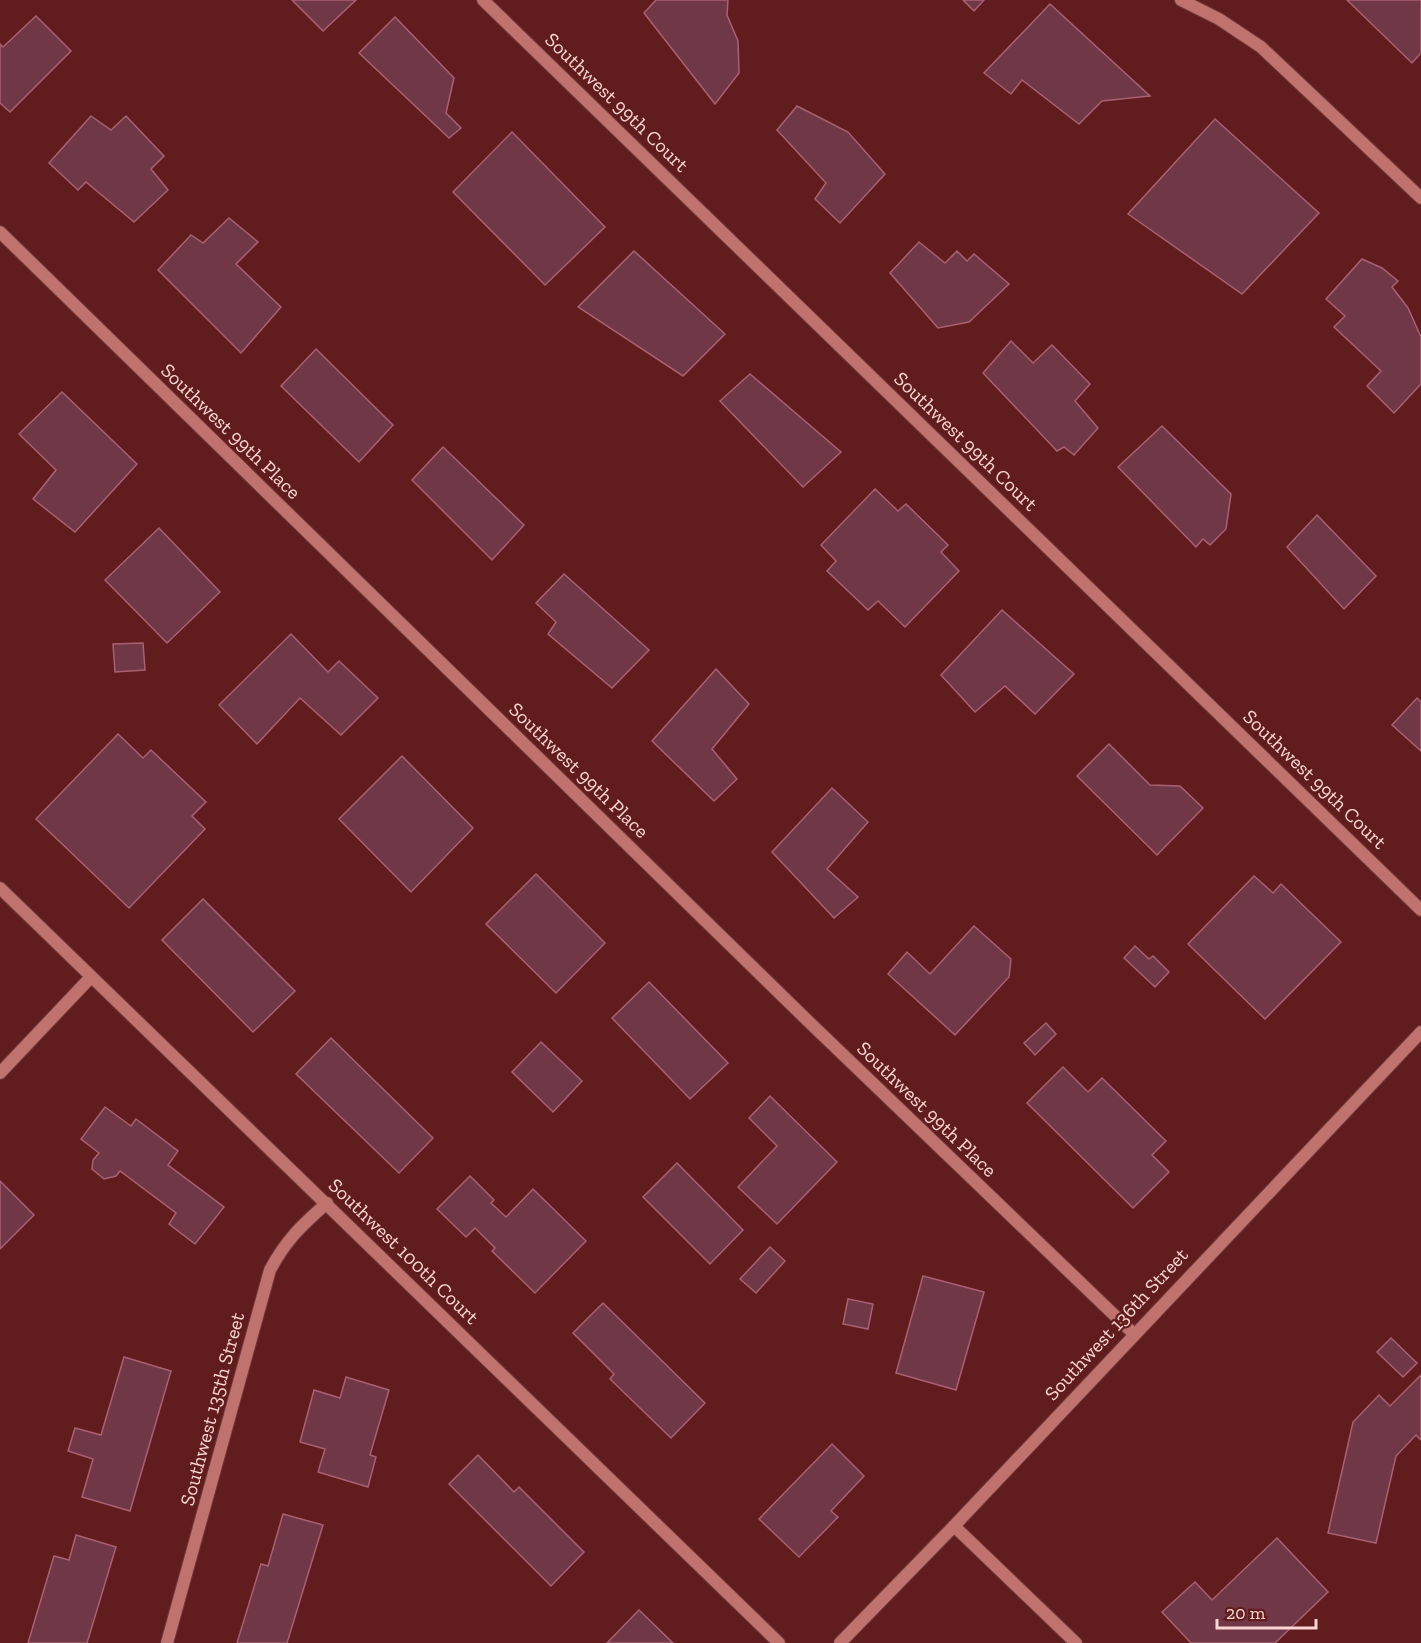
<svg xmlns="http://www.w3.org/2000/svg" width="1421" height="1643" font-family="'Zilla Slab',serif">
	<rect width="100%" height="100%" fill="#611d1d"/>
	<!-- building -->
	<g fill="#703747" stroke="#aa6073" stroke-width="1.5">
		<path d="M292,0H356L323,31Z"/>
		<path d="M656,0H728L727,15L738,41L739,73L715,104L644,13Z"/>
		<path d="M963,0H984L974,11Z"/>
		<path d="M1347,0H1421V53L1412,63Z"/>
		<path d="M1050,4L1150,96L1102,101L1079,124L1022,80L1011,94L984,73Z"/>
		<path d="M36,16L71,51L10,112L0,103V44L3,47Z"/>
		<path d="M395,17L454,78L446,113L461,128L449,138L359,53Z"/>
		<path d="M797,106L848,132L885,174L840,223L815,199L826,183L777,130Z"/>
		<path d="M91,116L111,130L126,116L164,156L151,169L168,190L134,222L86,182L78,190L49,163Z"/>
		<path d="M1215,119L1319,213L1242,294L1128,214Z"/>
		<path d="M512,132L605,227L545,285L453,192Z"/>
		<path d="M229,218L258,242L236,264L281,307L241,353L158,270L191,235L203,243Z"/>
		<path d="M919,242L945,263L957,251L967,261L974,254L1009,284L969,322L938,328L890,273Z"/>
		<path d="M634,251L725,334L683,376L578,307Z"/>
		<path d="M1362,259L1382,268L1398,281L1392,287L1408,308L1421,337V384L1394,413L1367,386L1381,371L1334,327L1345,316L1326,299Z"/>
		<path d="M1011,341L1033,363L1052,345L1090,384L1075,401L1098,428L1074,455L1064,447L1057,451L983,373Z"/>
		<path d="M316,349L393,425L359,462L281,386Z"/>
		<path d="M750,374L841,452L803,487L720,401Z"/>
		<path d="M62,392L137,464L75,532L33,499L56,470L19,434Z"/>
		<path d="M1162,426L1231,494L1226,529L1210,545L1203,539L1196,547L1118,467Z"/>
		<path d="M443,447L524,525L492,560L412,480Z"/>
		<path d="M875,489L898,511L906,504L948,545L941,552L959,571L905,627L878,601L868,610L827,571L836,561L821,545Z"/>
		<path d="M1317,515L1376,576L1344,609L1287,547Z"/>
		<path d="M159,528L220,592L167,643L105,580Z"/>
		<path d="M564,574L649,650L612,688L548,634L556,622L536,603Z"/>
		<path d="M1002,610L1074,674L1035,714L1005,686L975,712L941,675Z"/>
		<path d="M291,634L328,672L339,661L378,698L341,735L300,698L257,744L219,705Z"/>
		<path d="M143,643L145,670L115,672L113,644Z"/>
		<path d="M716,669L749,704L712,749L737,779L714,801L652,741Z"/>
		<path d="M1417,698L1421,702V751L1392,725Z"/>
		<path d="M118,734L143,758L151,750L206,802L192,816L205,829L129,908L36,819Z"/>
		<path d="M1109,744L1150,785L1180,786L1203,808L1157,855L1077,776Z"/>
		<path d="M402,756L473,828L411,892L339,819Z"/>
		<path d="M832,788L868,822L827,869L858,897L834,918L772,852Z"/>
		<path d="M536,874L605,943L556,993L486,924Z"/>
		<path d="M1254,876L1273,893L1281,884L1341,942L1265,1019L1188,944Z"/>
		<path d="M203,899L295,991L253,1032L162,940Z"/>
		<path d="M974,926L1011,959L1009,977L955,1035L888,974L907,952L930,974Z"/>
		<path d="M1135,946L1149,959L1153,956L1169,972L1155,987L1124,958Z"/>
		<path d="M649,982L728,1063L690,1099L612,1018Z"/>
		<path d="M1046,1023L1056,1034L1035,1055L1024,1043Z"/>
		<path d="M331,1038L433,1138L399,1173L296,1074Z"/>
		<path d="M541,1042L582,1081L553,1112L512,1072Z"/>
		<path d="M1063,1067L1088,1092L1102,1078L1166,1141L1152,1155L1169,1172L1133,1208L1027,1103Z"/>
		<path d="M770,1096L837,1162L777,1224L738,1187L777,1146L749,1118Z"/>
		<path d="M105,1107L131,1126L136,1119L178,1151L168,1165L224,1207L195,1244L169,1224L176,1213L120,1171L116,1176L104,1179L92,1169L93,1160L99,1153L81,1139Z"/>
		<path d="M677,1163L743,1230L710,1264L643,1197Z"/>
		<path d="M470,1176L494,1200L491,1203L506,1217L533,1189L586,1241L535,1293L492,1251L495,1248L475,1228L466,1237L437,1209Z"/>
		<path d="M0,1181L34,1215L0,1249Z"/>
		<path d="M770,1247L785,1261L756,1293L740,1279Z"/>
		<path d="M923,1276L984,1292L956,1390L896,1373Z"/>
		<path d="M848,1299L873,1304L868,1329L843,1324Z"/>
		<path d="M603,1303L705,1403L671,1438L610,1379L614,1374L573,1333Z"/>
		<path d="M1391,1338L1417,1363L1403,1377L1377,1352Z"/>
		<path d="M124,1357L171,1371L130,1511L82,1497L93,1459L68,1451L75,1428L101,1435Z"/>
		<path d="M1421,1375V1440L1416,1435L1396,1456L1376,1543L1328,1533L1353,1422L1379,1395L1390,1406Z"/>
		<path d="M346,1377L389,1390L370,1455L376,1457L368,1487L318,1472L325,1449L300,1442L314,1390L340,1398Z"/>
		<path d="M832,1444L864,1476L831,1511L838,1517L799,1557L759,1519Z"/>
		<path d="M478,1455L514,1492L519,1487L584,1552L551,1586L449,1484Z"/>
		<path d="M283,1514L323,1525L287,1643H237L261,1564L268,1566Z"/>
		<path d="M76,1535L116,1547L87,1643H28L54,1556L69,1560Z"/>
		<path d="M1277,1538L1328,1592L1275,1643H1191L1162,1612L1195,1582L1212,1600Z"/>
		<path d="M639,1610L673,1643H607Z"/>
	</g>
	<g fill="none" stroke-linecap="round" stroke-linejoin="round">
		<defs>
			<g id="minor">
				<path d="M483,0L1421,910"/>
				<path d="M1181,0L1219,19L1261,47L1421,198"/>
				<path d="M0,232L808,1021L1134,1334"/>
				<path d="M0,888L779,1643"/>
				<path d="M0,1073L91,977"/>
				<path d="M954,1526L1076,1643"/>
				<path d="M167,1643L270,1270C286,1240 301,1226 327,1203"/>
			</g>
			<path id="tertiary" d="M840,1643L954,1526L1421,1032"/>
		</defs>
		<!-- minor casing -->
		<use href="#minor" stroke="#72383b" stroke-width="14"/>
		<!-- tertiary casing -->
		<use href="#tertiary" stroke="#72383b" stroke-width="14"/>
		<!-- minor -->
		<use href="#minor" stroke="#c0726e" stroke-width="12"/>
		<!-- tertiary -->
		<use href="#tertiary" stroke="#c0726e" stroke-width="12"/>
	</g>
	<g text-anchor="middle" stroke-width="4.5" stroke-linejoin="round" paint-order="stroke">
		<!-- street labels -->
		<g font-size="20" fill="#f9d6d3" stroke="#611d1d">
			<text transform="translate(617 102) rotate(44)" y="7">Southwest 99th Court</text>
			<text transform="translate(231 431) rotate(44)" y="7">Southwest 99th Place</text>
			<text transform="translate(966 441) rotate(44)" y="7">Southwest 99th Court</text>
			<text transform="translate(579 770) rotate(44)" y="7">Southwest 99th Place</text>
			<text transform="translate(1315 779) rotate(44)" y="7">Southwest 99th Court</text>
			<text transform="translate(927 1109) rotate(44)" y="7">Southwest 99th Place</text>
			<text transform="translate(404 1251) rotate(44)" y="7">Southwest 100th Court</text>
			<text transform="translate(1116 1324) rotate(-47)" y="7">Southwest 136th Street</text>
			<text transform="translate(212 1409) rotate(-75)" y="7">Southwest 135th Street</text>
		</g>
	</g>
	<!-- scale -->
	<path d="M1217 1619v9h99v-9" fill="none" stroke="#f9d6d3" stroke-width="3"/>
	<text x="1226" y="1619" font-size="18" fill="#f9d6d3" stroke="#611d1d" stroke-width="4.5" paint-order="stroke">20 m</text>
</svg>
